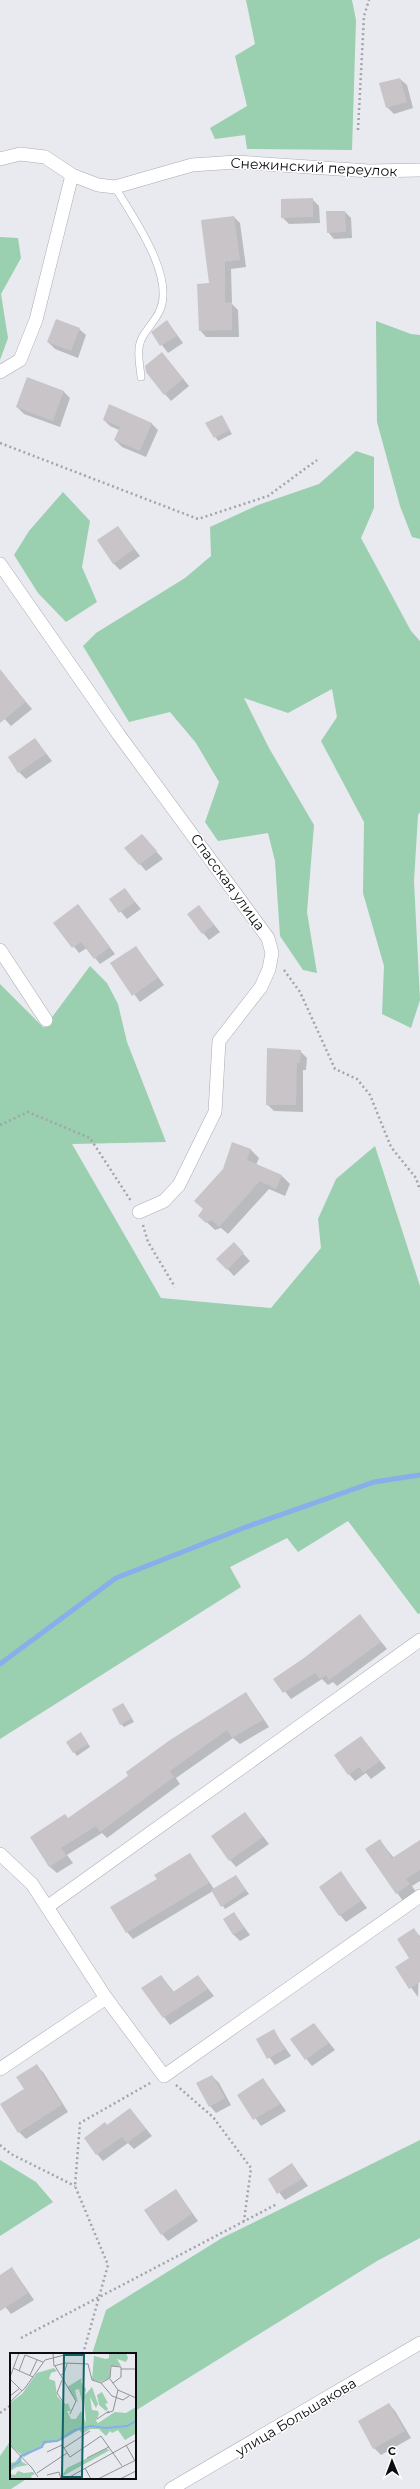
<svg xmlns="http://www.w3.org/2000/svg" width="420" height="2489" font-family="Montserrat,sans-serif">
	<rect width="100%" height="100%" fill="#e8eaef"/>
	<!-- green -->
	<g fill="#9acfb0">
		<path d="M246,0H352L356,20L352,150L247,149L245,135L215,139L210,128L247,106L235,56L255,44Z"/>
		<path d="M0,237L18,238L21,258L1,294L8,338L0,360Z"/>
		<path d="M376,321L411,334L420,335V539L412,537L400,506L377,422Z"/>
		<path d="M356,451L374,457V508L361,538L411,631L420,641V812L418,815L414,881L420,1000L411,1028L382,1014L384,966L363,893L364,822L321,741L337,717L332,689L288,713L244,698L269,748L314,825L307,912L317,973L303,970L280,936L275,861L268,833L218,841L205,822L219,782L196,743L170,712L129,722L83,646L96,633L185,578L211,556L210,527L258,505L319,484Z"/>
		<path d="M63,492L90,521L82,567L97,602L66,622L38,593L14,555L29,531Z"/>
		<path d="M90,966L107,983L118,1004L127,1042L166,1142L72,1144L161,1298L271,1308L321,1248L318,1219L336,1179L375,1146L420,1286V1613L418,1614L348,1521L298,1552L287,1538L230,1567L241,1587L0,1739V984L44,1028Z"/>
		<path d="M420,2140V2238L377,2261L135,2411V2354H92L106,2310L222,2238Z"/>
		<path d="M0,2160L36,2182L53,2202L0,2236Z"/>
		<path d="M11,2440V2478H28L11,2489H0V2456Z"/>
	</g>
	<!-- shadow -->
	<g fill="#0003">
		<path d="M400,79L407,85L413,108L394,114L387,107Z"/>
		<path d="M312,199L319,206L320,223L289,224L282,217Z"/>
		<path d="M345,212L351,218L352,238L334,239L328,232Z"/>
		<path d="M234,217L240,223L246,267L231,269L232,304L238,310L239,337H206L200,330L210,284Z"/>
		<path d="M167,321L183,343L168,353L153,333Z"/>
		<path d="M79,329L86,335L78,358L55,349L48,342Z"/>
		<path d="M168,360L189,386L171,401L165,394Z"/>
		<path d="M63,391L70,398L60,427L24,414L17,407Z"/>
		<path d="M221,416L232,434L218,441L207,423Z"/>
		<path d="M104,420L151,423L158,430L146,457L122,447L115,440L119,430L110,426Z"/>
		<path d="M118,527L140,556L120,570L113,563Z"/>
		<path d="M1,672L32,709L11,726L0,714Z"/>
		<path d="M35,739L52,761L26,779L19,772Z"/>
		<path d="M142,835L163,859L146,871L126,848Z"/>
		<path d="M124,889L141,909L127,919L110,899Z"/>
		<path d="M78,905L115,954L100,964L87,948L79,953L55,923Z"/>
		<path d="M199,906L220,932L209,940L203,933Z"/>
		<path d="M136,947L164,985L140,1002L111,963Z"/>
		<path d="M300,1051L307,1058L306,1070H303V1112L274,1111L267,1104Z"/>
		<path d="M250,1149L259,1158L256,1165L282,1176L290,1184L285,1196L269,1189L228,1234L221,1228L215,1230L199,1215Z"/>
		<path d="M234,1244L250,1261L234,1276L218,1259Z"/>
		<path d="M360,1616L387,1649L337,1686L333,1682L328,1685L322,1679L291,1699L275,1679L305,1659Z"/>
		<path d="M246,1693L269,1727L240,1744L233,1738L176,1778L180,1784L107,1838L102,1833L67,1855L73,1863L57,1873L50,1867L31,1837L68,1819Z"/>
		<path d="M123,1704L134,1722L124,1727L121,1724Z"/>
		<path d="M84,1737L90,1747L77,1756L67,1742Z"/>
		<path d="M361,1737L386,1768L371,1779L366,1773L355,1781L349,1774Z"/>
		<path d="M245,1813L269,1844L236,1867L230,1860Z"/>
		<path d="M380,1841L394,1858L420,1841V1881L412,1886L416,1892L403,1901L366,1850Z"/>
		<path d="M190,1854L214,1889L236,1876L249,1894L225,1909L213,1891L133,1939L127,1932L158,1880Z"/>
		<path d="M341,1873L367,1908L346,1922L340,1915Z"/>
		<path d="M234,1913L250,1935L240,1941L233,1934Z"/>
		<path d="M414,1930L420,1936L418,1997L396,1967L411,1958Z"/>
		<path d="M161,1976L174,1992L198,1976L214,1996L170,2025L143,1989Z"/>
		<path d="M314,2024L335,2050L312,2066L291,2040Z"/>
		<path d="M273,2030L291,2056L275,2065L257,2040Z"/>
		<path d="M36,2066L43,2072L68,2112L26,2139L19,2132L25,2090Z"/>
		<path d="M212,2076L219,2083L231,2105L216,2113L210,2106Z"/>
		<path d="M263,2079L286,2111L261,2126L239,2095Z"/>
		<path d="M130,2109L152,2136L134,2149L128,2143L103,2161L97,2154L107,2126Z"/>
		<path d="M292,2164L308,2186L285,2200L269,2179Z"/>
		<path d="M176,2190L198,2221L168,2241L162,2234Z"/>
		<path d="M12,2268L34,2300L11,2314L0,2300V2276Z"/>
		<path d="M389,2404L395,2411L411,2438L381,2455L374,2448Z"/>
	</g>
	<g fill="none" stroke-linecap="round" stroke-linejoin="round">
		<!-- stream -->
		<path stroke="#88aeec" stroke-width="5" d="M0,1664L116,1578L246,1527L374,1482L420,1475"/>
	</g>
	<!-- building -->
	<g fill="#c9c4c7">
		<path d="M400,78L407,102L386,108L379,83Z"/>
		<path d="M313,198V217L281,218V199Z"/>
		<path d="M326,211H345L346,232L327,233Z"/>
		<path d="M234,216L240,260L225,262V303L232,302V330L199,331L197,284L209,283L201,220Z"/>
		<path d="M56,319L80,328L71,351L47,342Z"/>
		<path d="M167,320L177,336L160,346L151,332Z"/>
		<path d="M162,352L183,379L164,395L146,372L145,366Z"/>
		<path d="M27,377L64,391L53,421L16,407Z"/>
		<path d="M109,404L152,423L140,451L114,440L120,427L103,420Z"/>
		<path d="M222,415L230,430L214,438L205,423Z"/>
		<path d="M118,526L134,549L113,564L97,540Z"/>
		<path d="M0,669L26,702L0,723Z"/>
		<path d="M35,738L46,754L18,773L8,757Z"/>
		<path d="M142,834L157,851L139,865L124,848Z"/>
		<path d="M125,888L135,902L119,913L109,899Z"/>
		<path d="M78,904L110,947L94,959L81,942L72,948L53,923Z"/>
		<path d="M199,905L214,925L202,934L187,914Z"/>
		<path d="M136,946L158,978L132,996L110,963Z"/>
		<path d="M267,1048L301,1050L300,1063H297L296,1105H266Z"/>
		<path d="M232,1142L251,1149L247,1160L282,1175L276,1189L260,1181L219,1227L212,1220L206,1223L198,1216L203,1209L194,1201L223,1169Z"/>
		<path d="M234,1242L244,1253L227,1270L216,1259Z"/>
		<path d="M360,1614L381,1642L329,1680L326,1675L320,1679L315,1673L283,1693L273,1679L304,1658Z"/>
		<path d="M246,1692L263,1720L232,1738L227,1730L170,1771L174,1777L100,1832L96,1826L61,1848L67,1856L49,1867L30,1837L65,1814L68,1818L128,1776L126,1772L170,1740Z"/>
		<path d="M123,1703L132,1718L120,1725L112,1709Z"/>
		<path d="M81,1732L88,1744L73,1753L66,1742Z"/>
		<path d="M361,1736L380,1761L363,1773L359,1767L348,1775L334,1755Z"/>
		<path d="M245,1812L263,1837L229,1861L211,1836Z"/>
		<path d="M380,1839L392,1858L420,1840V1870L406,1879L410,1884L396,1894L365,1849Z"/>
		<path d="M190,1853L209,1883L126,1933L110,1907L157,1879L154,1875Z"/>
		<path d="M341,1871L361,1901L339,1916L319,1887Z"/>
		<path d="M236,1875L246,1890L221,1907L211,1890Z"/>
		<path d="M234,1912L244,1928L233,1935L223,1919Z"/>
		<path d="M414,1928L420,1938V1982L409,1989L395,1967L409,1958L397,1939Z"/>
		<path d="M161,1975L173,1992L198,1975L208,1989L163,2018L141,1988Z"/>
		<path d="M314,2023L329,2043L305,2060L290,2039Z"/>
		<path d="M274,2029L285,2049L267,2059L256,2039Z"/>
		<path d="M37,2064L62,2105L18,2133L0,2104L24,2089L16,2077Z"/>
		<path d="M212,2075L225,2098L209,2107L196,2083Z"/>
		<path d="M263,2078L280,2104L253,2120L237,2095Z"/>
		<path d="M130,2108L146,2129L127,2143L122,2137L96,2155L84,2138L105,2122L107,2125Z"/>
		<path d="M292,2163L302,2179L277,2194L268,2179Z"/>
		<path d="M176,2189L192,2214L161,2235L144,2210Z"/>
		<path d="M12,2267L28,2293L0,2311V2275Z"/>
		<path d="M389,2403L405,2431L373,2449L358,2421Z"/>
	</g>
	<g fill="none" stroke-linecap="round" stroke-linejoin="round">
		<defs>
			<path id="service" d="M115,187C132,216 175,275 160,310C156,320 147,328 142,338C136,349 140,365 141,377"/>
			<g id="minor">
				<path d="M0,159L20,154L45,157L72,175L98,185L115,187L192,165L236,162L369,171L420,170"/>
				<path d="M0,372L20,360L36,320L72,175"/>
				<path d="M0,564L119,735L268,938L272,953L269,969L261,987L219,1041L215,1112L179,1185L164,1201L139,1212"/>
				<path d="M0,950L46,1020"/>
				<path d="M0,1854L32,1884L106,1998L164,2076L420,1896"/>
				<path d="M47,1907L420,1640"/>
				<path d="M0,2069L106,1998"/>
				<path d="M171,2489L420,2343"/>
			</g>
		</defs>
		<!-- service casing -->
		<use href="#service" stroke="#aaacb1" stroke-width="8"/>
		<!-- minor casing -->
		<use href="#minor" stroke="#aaacb1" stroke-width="14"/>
		<!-- path -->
		<g stroke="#a2a4a8" stroke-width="2.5" stroke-dasharray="2 3" stroke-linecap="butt">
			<path d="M358,130L364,16L369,0"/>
			<path d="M0,443L198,519L268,496L317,460"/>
			<path d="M284,970L300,992L335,1069L357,1079L370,1095L391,1147L416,1178L420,1190"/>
			<path d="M0,1125L28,1112L90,1138L131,1201"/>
			<path d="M143,1225L148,1242L175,1287"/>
			<path d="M176,2085L213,2117L251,2168L244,2221"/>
			<path d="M0,2145L11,2154L75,2186"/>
			<path d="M21,2338L277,2204"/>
			<path d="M83,2354L108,2265L75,2186L80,2123L152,2082"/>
			<path d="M0,2413L11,2405"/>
		</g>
		<!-- service -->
		<use href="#service" stroke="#fff" stroke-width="7"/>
		<!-- minor -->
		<use href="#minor" stroke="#fff" stroke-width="13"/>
	</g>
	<g text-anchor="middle" stroke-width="3" stroke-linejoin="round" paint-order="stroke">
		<!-- street labels -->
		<g font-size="14" fill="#0c0d0f" stroke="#fff">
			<text transform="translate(314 167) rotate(3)" y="5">Снежинский переулок</text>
			<text transform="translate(228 882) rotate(54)" y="5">Спасская улица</text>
			<text transform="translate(296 2417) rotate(-31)" y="5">улица Большакова</text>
		</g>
	</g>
	<!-- overview -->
	<g transform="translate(10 2353)">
		<rect width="126" height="126" fill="#e8eaef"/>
		<path d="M99,0H116L118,5L116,9L107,6L111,13H100V25L90,29L82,27L84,3L96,6L99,5ZM44,15L47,18L41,20L39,26L45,28L47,43L52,49L55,52L58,50L61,58H57L61,66H66L71,58L76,70L74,43L82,34L88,51L86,55L80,44L82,57L88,58L89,61L86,68L88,70L105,59L116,60L126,54L125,81L115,87L108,77L102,80L100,78L96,83L89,76H80L73,81L69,77L50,88L37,90L14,104L0,92V50L12,41L27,20ZM72,25L71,29L76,36L73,53L69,36L65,37L68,50L57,34ZM92,39L98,50L95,51L98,56L96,58L89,52L87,42ZM96,96L100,97L51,124L57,115ZM10,103L12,109L18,112L7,114L0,118V110L5,109ZM8,118L14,120L23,119L25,121L21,123L22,126H0V121L5,122Z" fill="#9acfb0"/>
		<path fill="none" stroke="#88aeec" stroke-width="2" d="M0,114L9,109L11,103L32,94L34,89L47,88L65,77L81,73L96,75L117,73L126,68"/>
		<path fill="none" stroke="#909295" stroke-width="1" d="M43,0L44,13L55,10L78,11L82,27L91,30L100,25L101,13L111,14V24L103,30M45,13L66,48L60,61M3,15L23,24M111,16H126M9,18L15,2L33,9M20,22L27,7M51,22L54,20L57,11M0,24L9,0M0,26L12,38M100,26L108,37L126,45M52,27L47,40L55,52M91,30L102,43L113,47L119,43M0,43L10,35M0,49L15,35L35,7L62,0M97,60L103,58L108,37M87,66L99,58M0,92L22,115L28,124M116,92L125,108M54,95L80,78M37,99L52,92L60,104L91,83L112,113M77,105L99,94M75,115L81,126M27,120L57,100M37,122L49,119L51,126M56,126L126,87M88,126L126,107M110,126L126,118"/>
		<path fill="#116268" fill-opacity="0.15" stroke="#116268" stroke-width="2" d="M54,2H74L72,124H52Z"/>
		<rect width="126" height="126" fill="none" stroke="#0c0d0f" stroke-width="2"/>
	</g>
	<!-- north arrow -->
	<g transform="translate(392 2461) rotate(359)" stroke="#ffffff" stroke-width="3" paint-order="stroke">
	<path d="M0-3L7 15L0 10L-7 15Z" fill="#0c0d0f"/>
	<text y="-6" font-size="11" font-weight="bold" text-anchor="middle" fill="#0c0d0f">С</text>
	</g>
</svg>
